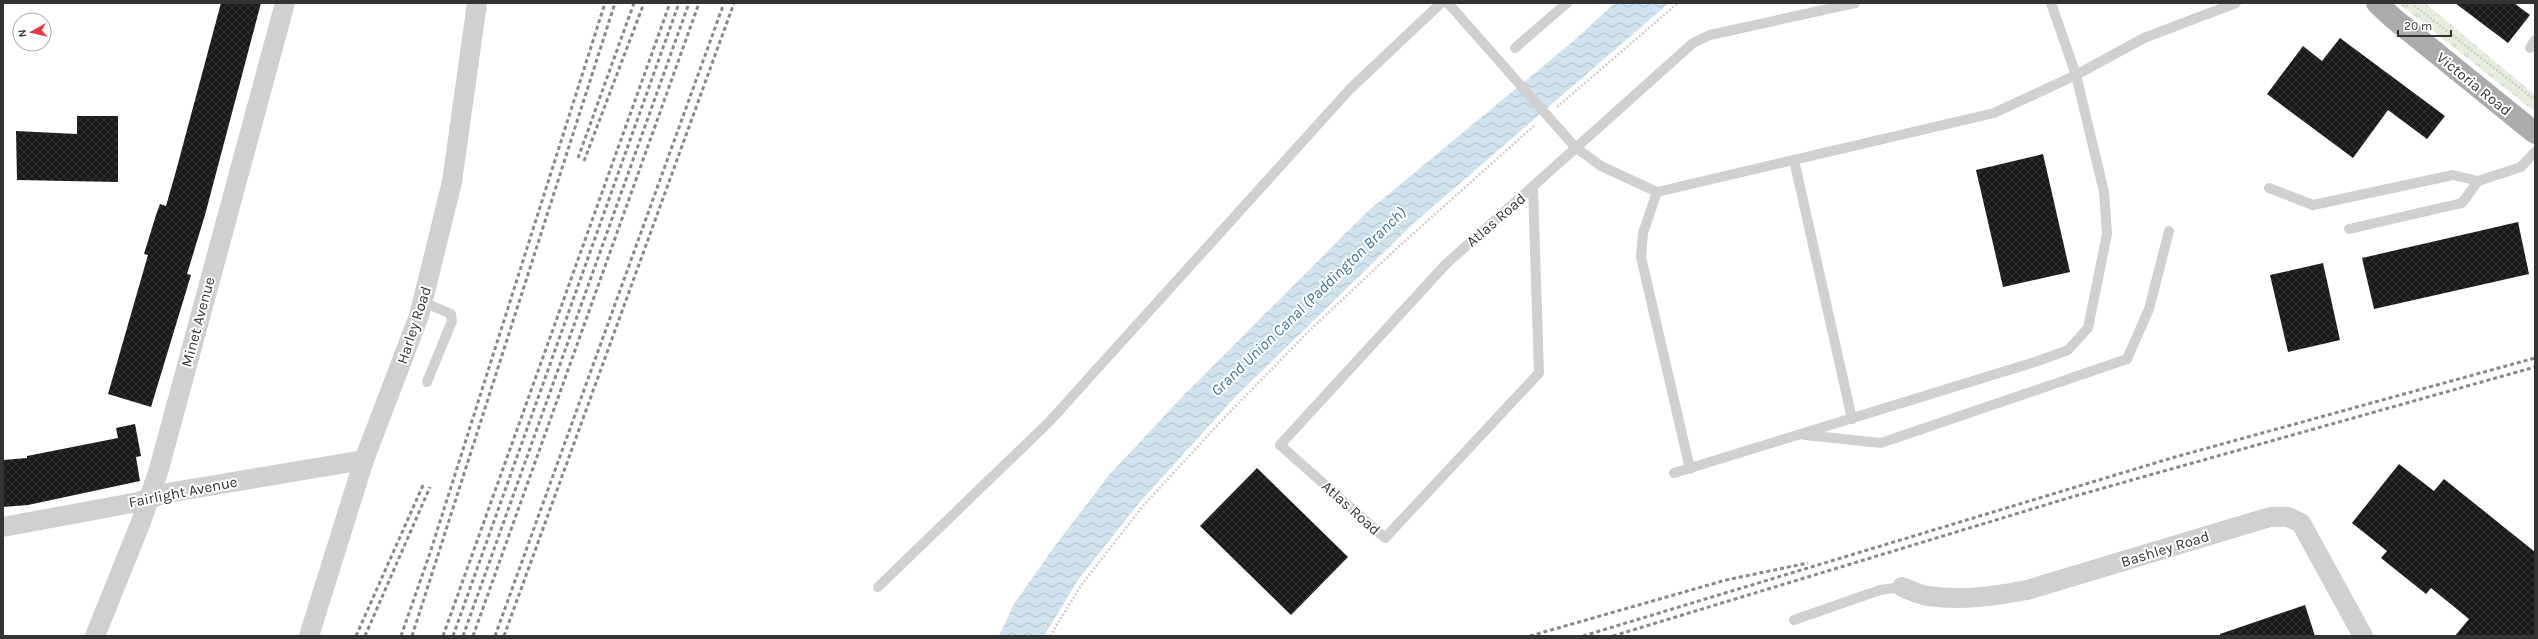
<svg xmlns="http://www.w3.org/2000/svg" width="2538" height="639" font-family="Karla,sans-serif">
	<defs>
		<pattern id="grass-tufts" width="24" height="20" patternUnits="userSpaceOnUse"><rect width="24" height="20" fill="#e6ecdf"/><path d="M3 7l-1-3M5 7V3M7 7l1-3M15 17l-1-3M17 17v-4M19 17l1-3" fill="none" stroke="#c6cbc0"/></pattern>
		<pattern id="water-waves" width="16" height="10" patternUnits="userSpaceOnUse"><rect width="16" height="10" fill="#cfe2ee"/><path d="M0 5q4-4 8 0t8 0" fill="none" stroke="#b2c2cd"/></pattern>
		<pattern id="building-cross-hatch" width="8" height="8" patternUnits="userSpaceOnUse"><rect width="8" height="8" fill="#1a1a1a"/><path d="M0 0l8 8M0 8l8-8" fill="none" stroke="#333"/></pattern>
	</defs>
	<rect width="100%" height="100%" fill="#fff"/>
	<!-- grass -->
	<path fill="url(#grass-tufts)" d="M2398,3H2425L2535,95V112Z"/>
	<!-- water -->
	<path fill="url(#water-waves)" d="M1615,3H1669L1414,223L1237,395L1139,503L1078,580L1044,636H999L1014,604L1052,550L1109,475L1181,398L1367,212L1571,43Z"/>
	<!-- building -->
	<g fill="url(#building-cross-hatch)">
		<path d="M221,3H261L205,215L187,274L191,275L151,407L108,394L148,255L144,254L156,215L160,204L166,206L176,171Z"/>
		<path d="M2455,3H2514L2530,15L2508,43Z"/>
		<path d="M2340,38L2445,116L2427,139L2388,110L2353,158L2267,94L2303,46L2322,61Z"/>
		<path d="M77,116H118V182L17,180L16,131L77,134Z"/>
		<path d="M2043,154L2070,272L2003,287L1976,170Z"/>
		<path d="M2518,222L2529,274L2374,309L2362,258Z"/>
		<path d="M2323,263L2340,340L2288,352L2270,275Z"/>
		<path d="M135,424L141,456L136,457L140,481L28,505L3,507V460L27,458V456L118,438L116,428Z"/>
		<path d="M2399,464L2434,491L2444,479L2535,552V636H2455L2469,619L2431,588L2426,594L2381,558L2387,551L2352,523Z"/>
		<path d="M1257,468L1348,557L1291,615L1200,526Z"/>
		<path d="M2305,605L2315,636H2220V634Z"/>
	</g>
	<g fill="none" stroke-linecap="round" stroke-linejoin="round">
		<!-- path -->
		<g stroke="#cdcdcd" stroke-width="2.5" stroke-dasharray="2 2" stroke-linecap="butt">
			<path d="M2411,3L2535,100"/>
			<path d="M1557,107L1678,3"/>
			<path d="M1050,636L1082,584L1143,506L1224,418L1308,332L1395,250L1536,124"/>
		</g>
		<!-- lane -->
		<g stroke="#d0d0d0" stroke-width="10">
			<path d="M1448,3L1575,147L1601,166L1657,192L1994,113L2076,75L2144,38L2236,3"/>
			<path d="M1515,48L1567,3"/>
			<path d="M2530,48L2535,40"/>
			<path d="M1794,160L1852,419"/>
			<path d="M1533,188L1539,373L1385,538L1280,445L1446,264L1693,43L1710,35L1855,3"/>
			<path d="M2269,188L2313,205L2453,175L2478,181"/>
			<path d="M1657,192L1643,233L1641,257L1690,469"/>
			<path d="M2349,229L2462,203L2478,181L2521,167L2535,152"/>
			<path d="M423,302L451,314L452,321L427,382"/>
			<path d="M1805,435L1881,443L2127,359L2149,309L2169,231"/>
			<path d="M1674,473L2038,361L2068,350L2088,328L2107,234L2104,192L2076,75L2051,3"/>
			<path d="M878,587L1049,422L1350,89L1441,3"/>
			<path d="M1794,620L1880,590L1902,587"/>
		</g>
		<!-- street -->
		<g stroke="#d0d0d0" stroke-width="20">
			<path d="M3,527L138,502L167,493L364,460"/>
			<path d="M1902,587C1910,590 1920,595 1928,596C1961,601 1995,596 2027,590L2270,517H2288L2301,523L2363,636"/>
			<path d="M95,636L141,522L159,469L285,3"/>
			<path d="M309,636L364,460L419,316L452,182L477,3"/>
		</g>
		<!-- primary -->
		<path stroke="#ababab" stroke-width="22" d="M2377,3L2393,18L2535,133"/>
		<!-- rail -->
		<g stroke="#888" stroke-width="3" stroke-dasharray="4 3" stroke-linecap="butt">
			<path d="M578,158L634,3"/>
			<path d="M584,161L644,3"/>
			<path d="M356,636L424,483"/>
			<path d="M365,636L430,487"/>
			<path d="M401,636L430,553L605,3"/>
			<path d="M412,636L615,3"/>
			<path d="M443,636L670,3"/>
			<path d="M453,636L679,3"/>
			<path d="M463,636L689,3"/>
			<path d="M473,636L699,3"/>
			<path d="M495,636L724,3"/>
			<path d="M504,636L734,3"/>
			<path d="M1530,636L1726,580L1808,563"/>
			<path d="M1583,636L2175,457L2535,358"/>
			<path d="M1613,636L2075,496L2535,367"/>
		</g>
	</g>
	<g text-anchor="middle" stroke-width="4" stroke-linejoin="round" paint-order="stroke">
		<!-- street labels -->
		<g font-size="15" fill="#333" stroke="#fff">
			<text transform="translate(2474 84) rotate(39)" y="5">Victoria Road</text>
			<text transform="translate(1496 220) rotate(-41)" y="5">Atlas Road</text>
			<text transform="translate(198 322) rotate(-75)" y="5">Minet Avenue</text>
			<text transform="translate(414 325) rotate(-72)" y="5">Harley Road</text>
			<text transform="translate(183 492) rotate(-11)" y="5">Fairlight Avenue</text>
			<text transform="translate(1351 508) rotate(42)" y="5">Atlas Road</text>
			<text transform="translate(2165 549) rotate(-17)" y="5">Bashley Road</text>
		</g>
		<!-- water labels -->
		<g font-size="16" font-style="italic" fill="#3f7597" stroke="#fff">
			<text transform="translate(1308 301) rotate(-44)" y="6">Grand Union Canal (Paddington Branch)</text>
		</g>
	</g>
	<!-- border -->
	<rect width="2538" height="639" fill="none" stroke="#333333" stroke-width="8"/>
	<!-- north arrow -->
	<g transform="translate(32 32) rotate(262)"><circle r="19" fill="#ffffff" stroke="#adadad"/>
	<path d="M0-3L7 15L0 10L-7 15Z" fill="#e63946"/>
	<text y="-6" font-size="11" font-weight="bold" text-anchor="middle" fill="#333333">N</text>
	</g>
	<!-- scale -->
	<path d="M2398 30v6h53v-6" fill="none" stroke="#333333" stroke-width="2"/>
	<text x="2404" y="30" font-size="12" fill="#333333" stroke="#ffffff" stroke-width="3" paint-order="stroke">20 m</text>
</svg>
